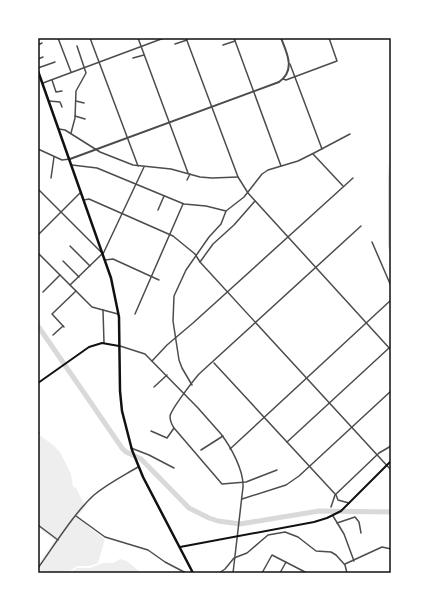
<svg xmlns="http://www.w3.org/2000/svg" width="429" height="611" font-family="'Archivo Narrow',sans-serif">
	<rect width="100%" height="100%" fill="#fff"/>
	<!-- green -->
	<g fill="#eee">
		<path d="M38,434L53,445L60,452L71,474L73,487L76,488L83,502L86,506L78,516L91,529L105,539L98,563L90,566H77L68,573H45L38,569V565L55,540L38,527Z"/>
		<path d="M120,559L127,561L141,573H69L77,568H90L103,563H114Z"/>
	</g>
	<!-- water -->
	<path fill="#d9d9d9" d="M391,125V256L388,246V179Z"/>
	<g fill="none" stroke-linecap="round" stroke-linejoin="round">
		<!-- river -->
		<path stroke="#d9d9d9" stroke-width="5" d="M38,326L122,448L126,452L141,459L189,508L209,518L218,521L240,524L319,511L391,512"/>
		<!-- minor -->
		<g stroke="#4c4c4c" stroke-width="1.5">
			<path d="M58,38L71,72"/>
			<path d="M90,38L138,166"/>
			<path d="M138,38L188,173"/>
			<path d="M186,38L238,177L248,193L391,350"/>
			<path d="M234,38L281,166"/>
			<path d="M175,44L187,40"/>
			<path d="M38,45L42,43"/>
			<path d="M223,45L235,41"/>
			<path d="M133,58L144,55"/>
			<path d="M38,59L43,57"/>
			<path d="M290,64L322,149"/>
			<path d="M38,68L55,62"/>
			<path d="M283,79L286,80L337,61L329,38"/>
			<path d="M52,80L56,92L62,91"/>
			<path d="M43,83L164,38"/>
			<path d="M49,101L60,102L62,107"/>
			<path d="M76,101L84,103"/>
			<path d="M75,116L85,119"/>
			<path d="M59,129L65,130L100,152L133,165L171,169L200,177L212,178L238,177"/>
			<path d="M71,133L75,118L76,91L86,73L77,46"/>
			<path d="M38,149L62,160L70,159"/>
			<path d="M313,154L343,186"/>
			<path d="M72,165L97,168L184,204L206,206L226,211"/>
			<path d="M51,178L54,157"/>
			<path d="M187,180L190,174"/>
			<path d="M38,189L101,252"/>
			<path d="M84,200L89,199L173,236L195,254L200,262L391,470"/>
			<path d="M158,210L164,196"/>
			<path d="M38,235L80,193"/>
			<path d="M372,242L391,286"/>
			<path d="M70,246L90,266"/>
			<path d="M38,253L92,307L103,310L104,343"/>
			<path d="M103,254L144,167"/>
			<path d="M105,260L113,259L159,280"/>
			<path d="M63,261L79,277"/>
			<path d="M200,262L213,244L234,225L255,201"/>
			<path d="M70,285L103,253"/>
			<path d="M43,292L60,275"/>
			<path d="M103,310L118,314"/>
			<path d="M135,314L183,204"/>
			<path d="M64,327L52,314L76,291"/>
			<path d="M53,335L63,326"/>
			<path d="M120,346L145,354L198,408L221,434C231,447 244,471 243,487L233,573"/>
			<path d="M152,361L167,345L193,323L353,178"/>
			<path d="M214,363L336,495L338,500L349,503"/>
			<path d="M192,385L182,368L179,360L173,321L174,296L186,270L209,237L221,224L226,211L244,197L262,174L268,170L298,161L314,153L350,134"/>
			<path d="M154,387L167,375"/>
			<path d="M151,431L167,438L174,428"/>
			<path d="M38,433H39"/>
			<path d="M287,442L389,348"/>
			<path d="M131,448L149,455L174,468"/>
			<path d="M230,449L391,300"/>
			<path d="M201,450L223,436"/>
			<path d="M277,470L246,482L222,484L174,428C172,425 170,421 170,416C172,408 193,381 199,374L361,226"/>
			<path d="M242,499L286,485L299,476L391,391"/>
			<path d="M331,507L335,495L379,453L391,446"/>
			<path d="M76,516L105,537L148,550L165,562L186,573"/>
			<path d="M333,516L344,534L354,561"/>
			<path d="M337,523L355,517L359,522L361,533"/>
			<path d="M38,525L58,540"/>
			<path d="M345,564L382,547L391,549"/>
			<path d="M38,568C54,546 74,513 94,495C107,484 123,476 138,467"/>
			<path d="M219,573L225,569L234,558L247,553L268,535L285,532L298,537L316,551L331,552L336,555L345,565L347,573"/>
			<path d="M262,573L272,555L307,573"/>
			<path d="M280,573L286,562"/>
		</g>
		<!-- tertiary -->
		<path stroke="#4c4c4c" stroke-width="2" d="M70,159L279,82C296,70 287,53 281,38"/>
		<!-- secondary -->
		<g stroke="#111" stroke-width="2">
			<path d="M38,383L89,347L102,343L119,346"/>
			<path d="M180,547L314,522L327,518L341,511L391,461"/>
		</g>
		<!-- primary -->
		<path stroke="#111" stroke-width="2.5" d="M38,71L111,278L119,317L120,391L122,411L132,450L143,477L193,573"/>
	</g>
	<!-- border -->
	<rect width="429" height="611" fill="none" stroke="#ffffff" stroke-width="78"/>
	<rect x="39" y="39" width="351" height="533" fill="none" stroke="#111" stroke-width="1.5"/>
</svg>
